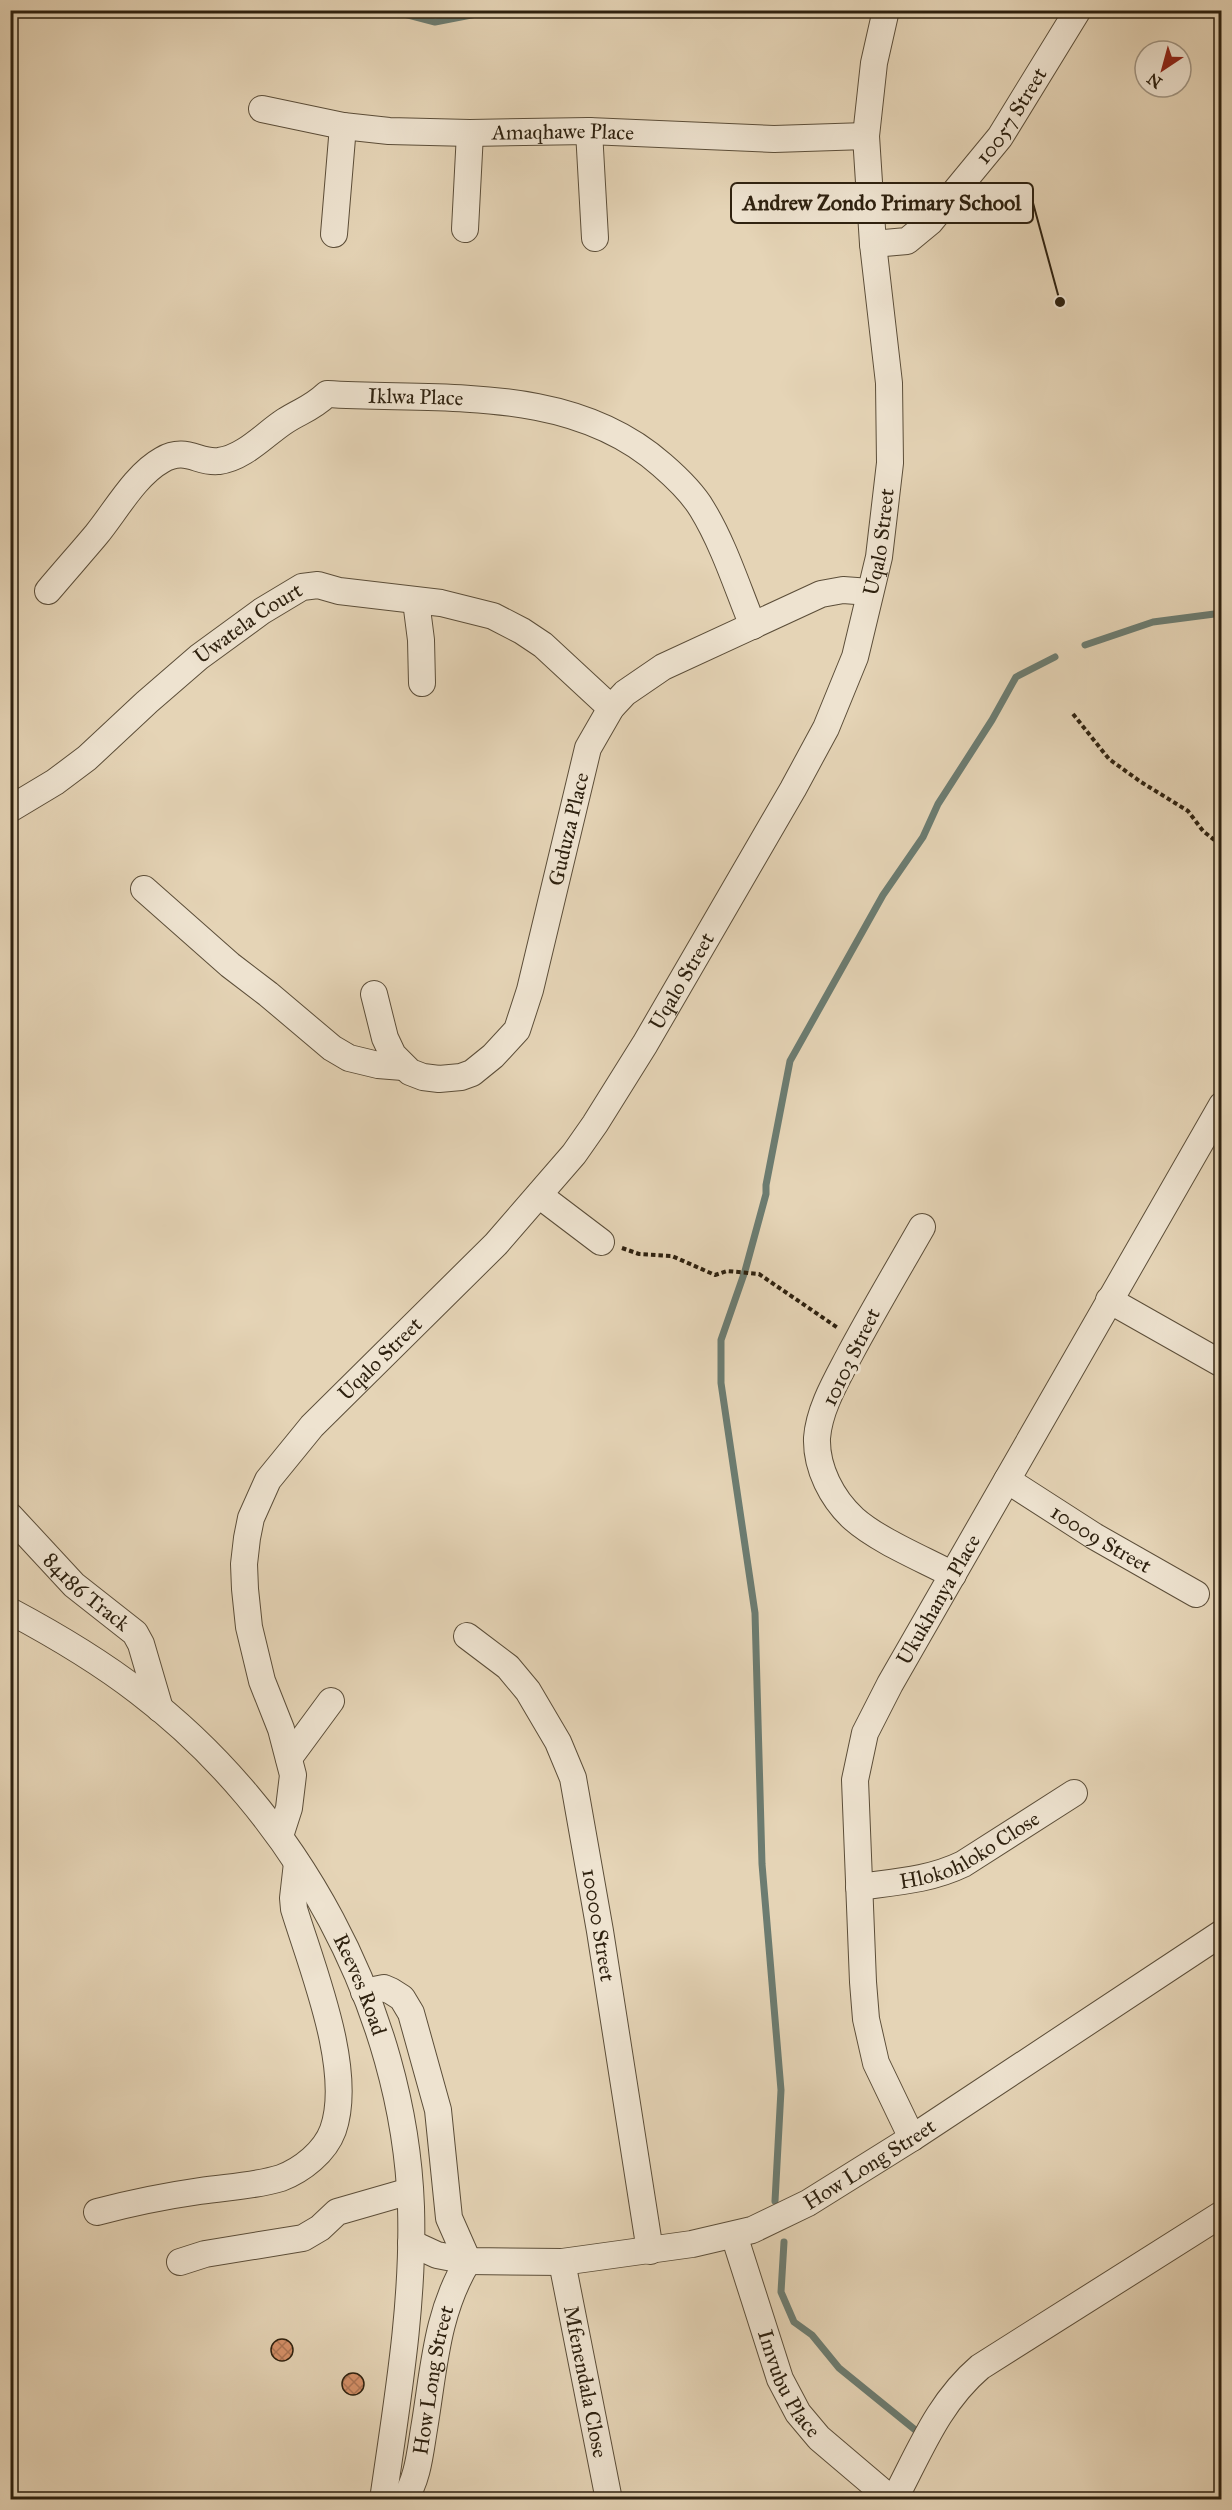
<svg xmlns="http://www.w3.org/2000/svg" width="1232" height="2510" font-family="'IM FELL Great Primer',serif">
	<defs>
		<pattern id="building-cross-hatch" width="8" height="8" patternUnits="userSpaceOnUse" patternTransform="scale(1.5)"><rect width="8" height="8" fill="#d69169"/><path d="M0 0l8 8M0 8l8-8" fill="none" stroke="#ae7655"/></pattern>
	</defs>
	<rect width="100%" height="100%" fill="#e5d4b6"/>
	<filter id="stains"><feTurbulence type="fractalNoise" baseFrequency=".00333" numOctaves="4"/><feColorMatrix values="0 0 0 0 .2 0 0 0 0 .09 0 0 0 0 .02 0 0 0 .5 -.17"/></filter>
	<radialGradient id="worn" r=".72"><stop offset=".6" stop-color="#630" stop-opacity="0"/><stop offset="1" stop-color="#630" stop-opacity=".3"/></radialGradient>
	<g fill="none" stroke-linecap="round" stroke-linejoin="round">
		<!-- stream -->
		<g stroke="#6c7c71" stroke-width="7">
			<path d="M389,10L435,22L497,10"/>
			<path d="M1085,645L1153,622L1222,613"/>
			<path d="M775,2201L781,2090L762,1864L755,1613L721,1383V1340L745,1271L766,1194V1185L790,1061L883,895L923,837L938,804L992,720L1016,677L1055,657"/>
			<path d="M784,2242L781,2292L794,2322L812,2335L839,2368L919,2433"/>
		</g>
	</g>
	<!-- building -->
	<g fill="url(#building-cross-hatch)" stroke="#2e210f" stroke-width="1.5">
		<circle cx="282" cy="2350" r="11"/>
		<circle cx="353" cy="2384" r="11"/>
	</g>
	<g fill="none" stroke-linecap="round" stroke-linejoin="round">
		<defs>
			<g id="minor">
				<path id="s1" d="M262,109L343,126L389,131L470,133L589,131L774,139L866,136"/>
				<path d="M589,131L595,238"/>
				<path d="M465,229L470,133"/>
				<path d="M334,234L343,126"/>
				<path id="s2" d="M873,244L907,241L930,222L1000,137L1078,10"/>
				<path id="s3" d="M48,591C64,572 80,554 96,535C115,512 135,475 162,460C186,446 199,464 219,461C244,458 265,434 285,421C302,410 311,409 327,394C440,401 571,384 662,465C677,478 692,492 702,509C724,545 737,587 753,626"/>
				<path d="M416,601L421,640L422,683"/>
				<path id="s4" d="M10,809L55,782L87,758L147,702L199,657L262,611L302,587L318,585L339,591L441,603L493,616L522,631L543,645L611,708"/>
				<path d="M144,889L230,965L268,994L332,1048L349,1058L378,1065L403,1067"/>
				<path id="s5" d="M374,994L385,1038L393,1055L410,1072L423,1077L439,1079L461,1077L472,1073L493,1056L517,1030L530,990L588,748L611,708L625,693L663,667L821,594L843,590L870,592"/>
				<path d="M539,1195L601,1242"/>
				<path d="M922,1227C898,1269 873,1311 850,1354C837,1379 819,1409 817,1438C816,1468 832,1499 854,1519C879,1541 923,1559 953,1575"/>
				<path d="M1109,1300L1222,1364"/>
				<path id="s6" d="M1007,1480L1094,1536L1196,1594"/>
				<path id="s7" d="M10,1516L74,1585L135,1633L141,1644L160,1709"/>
				<path id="s8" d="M10,1611C55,1635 99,1661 139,1692C296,1811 404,2009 411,2207C414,2305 397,2402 383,2500"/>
				<path id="s9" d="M467,1636L508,1667L528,1691L558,1742L573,1778L600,1931L650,2251"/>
				<path d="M289,1758L331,1701"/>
				<path id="s10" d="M280,1836L289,1808L293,1775L281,1729L262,1681L249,1627L245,1589L244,1564L247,1538L251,1518L268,1480L312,1426L496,1244L574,1154L595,1124L645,1044L793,789L826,728L855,657L879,557L890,463L889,383L873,244L866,136L874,63L886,10"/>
				<path id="s11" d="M859,1887C895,1882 930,1880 963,1864L1074,1793"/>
				<path d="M364,1992L384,1988L391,1991L402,1998L411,2013L438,2110L449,2218L468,2261"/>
				<path id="s12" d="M912,2138L876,2063L866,2019L863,1982L855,1780L865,1733L890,1684L1222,1105"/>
				<path d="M97,2212C131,2203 165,2196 200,2191C226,2187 256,2186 281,2178C302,2170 325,2152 333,2130C354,2070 312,1968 294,1909L293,1898L297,1863"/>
				<path id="s13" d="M734,2235L780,2379L798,2413L819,2438L892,2500"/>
				<path id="s14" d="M411,2243L437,2255L468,2261L562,2262L692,2244L752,2230L808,2203L912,2138L1222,1933"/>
				<path d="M180,2262L205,2254L303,2238L320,2228L337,2212L410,2191"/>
				<path id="s15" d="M562,2262L609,2500"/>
				<path id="s16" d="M404,2500C418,2479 420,2453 424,2429C434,2370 436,2313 468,2261"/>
				<path d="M894,2500C920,2451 938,2403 980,2367L1222,2214"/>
			</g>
		</defs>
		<!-- minor casing -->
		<use href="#minor" stroke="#5c4e39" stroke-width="28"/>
		<!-- path -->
		<g stroke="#2e210f" stroke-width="4" stroke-dasharray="4.5 3" stroke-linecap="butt">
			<path d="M1073,714L1109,759L1141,782L1188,811L1203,831L1222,846"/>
			<path d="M622,1248L639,1254L672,1256L715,1275L727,1271L759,1274L838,1328"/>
		</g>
		<!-- minor -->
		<use href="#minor" stroke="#eee3d0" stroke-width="26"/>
	</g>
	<g text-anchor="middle" stroke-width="6" stroke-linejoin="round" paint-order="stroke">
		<!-- street labels -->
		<g font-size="21" fill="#2e210f" stroke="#eee3d0">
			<text dy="7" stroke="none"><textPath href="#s2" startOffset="198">10057 Street</textPath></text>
			<text dy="7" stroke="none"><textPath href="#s1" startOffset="303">Amaqhawe Place</textPath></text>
			<text dy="7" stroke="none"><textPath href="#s3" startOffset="450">Iklwa Place</textPath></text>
			<text dy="7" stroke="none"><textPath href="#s10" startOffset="1506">Uqalo Street</textPath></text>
			<text dy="7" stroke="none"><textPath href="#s4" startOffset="303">Uwatela Court</textPath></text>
			<text dy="7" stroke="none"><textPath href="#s5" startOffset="422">Guduza Place</textPath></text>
			<text dy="7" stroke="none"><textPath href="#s10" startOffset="1020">Uqalo Street</textPath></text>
			<text transform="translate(851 1357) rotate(-64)" y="7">10103 Street</text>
			<text dy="7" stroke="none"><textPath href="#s10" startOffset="534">Uqalo Street</textPath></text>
			<text dy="7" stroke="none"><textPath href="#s6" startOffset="111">10009 Street</textPath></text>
			<text dy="7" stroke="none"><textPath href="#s7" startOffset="108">84186 Track</textPath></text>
			<text dy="7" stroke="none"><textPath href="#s12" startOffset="568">Ukukhanya Place</textPath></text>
			<text dy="7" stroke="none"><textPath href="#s11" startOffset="118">Hlokohloko Close</textPath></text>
			<text dy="7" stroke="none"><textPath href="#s9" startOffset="330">10000 Street</textPath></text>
			<text dy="7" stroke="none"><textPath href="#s8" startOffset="524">Reeves Road</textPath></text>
			<text dy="7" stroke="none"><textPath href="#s14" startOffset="482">How Long Street</textPath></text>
			<text dy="7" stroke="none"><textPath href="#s16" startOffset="124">How Long Street</textPath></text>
			<text dy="7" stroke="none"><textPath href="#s15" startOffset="122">Mfenendala Close</textPath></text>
			<text dy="7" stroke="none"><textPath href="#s13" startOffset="159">Imvubu Place</textPath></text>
		</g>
	</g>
	<!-- callouts -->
	<path fill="none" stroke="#2e210f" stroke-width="2" d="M1060 302L1033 203"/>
	<circle fill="#2e210f" stroke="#eee3d0" stroke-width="2" cx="1060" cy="302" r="6"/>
	<rect fill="#eee3d0" stroke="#2e210f" stroke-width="2" x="731" y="183" width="302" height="40" rx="6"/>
	<g font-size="22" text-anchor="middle" font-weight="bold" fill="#2e210f">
		<text x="882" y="210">Andrew Zondo Primary School</text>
	</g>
	<!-- margin -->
	<rect width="1232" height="2510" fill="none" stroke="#e5d4b6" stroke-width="36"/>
	<rect x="12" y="12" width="1208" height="2486" fill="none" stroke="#2e210f" stroke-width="3"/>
	<rect x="18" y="18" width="1196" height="2474" fill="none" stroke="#2e210f" stroke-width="1.5"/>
	<!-- north arrow -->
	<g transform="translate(1163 69) rotate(216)"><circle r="28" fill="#eee3d0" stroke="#a19583" stroke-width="1.5"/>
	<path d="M0-4.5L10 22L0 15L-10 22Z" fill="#8f2418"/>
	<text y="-9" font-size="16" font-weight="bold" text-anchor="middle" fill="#2e210f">N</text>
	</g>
	<rect width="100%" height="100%" filter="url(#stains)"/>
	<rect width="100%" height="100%" fill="url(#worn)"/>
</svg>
